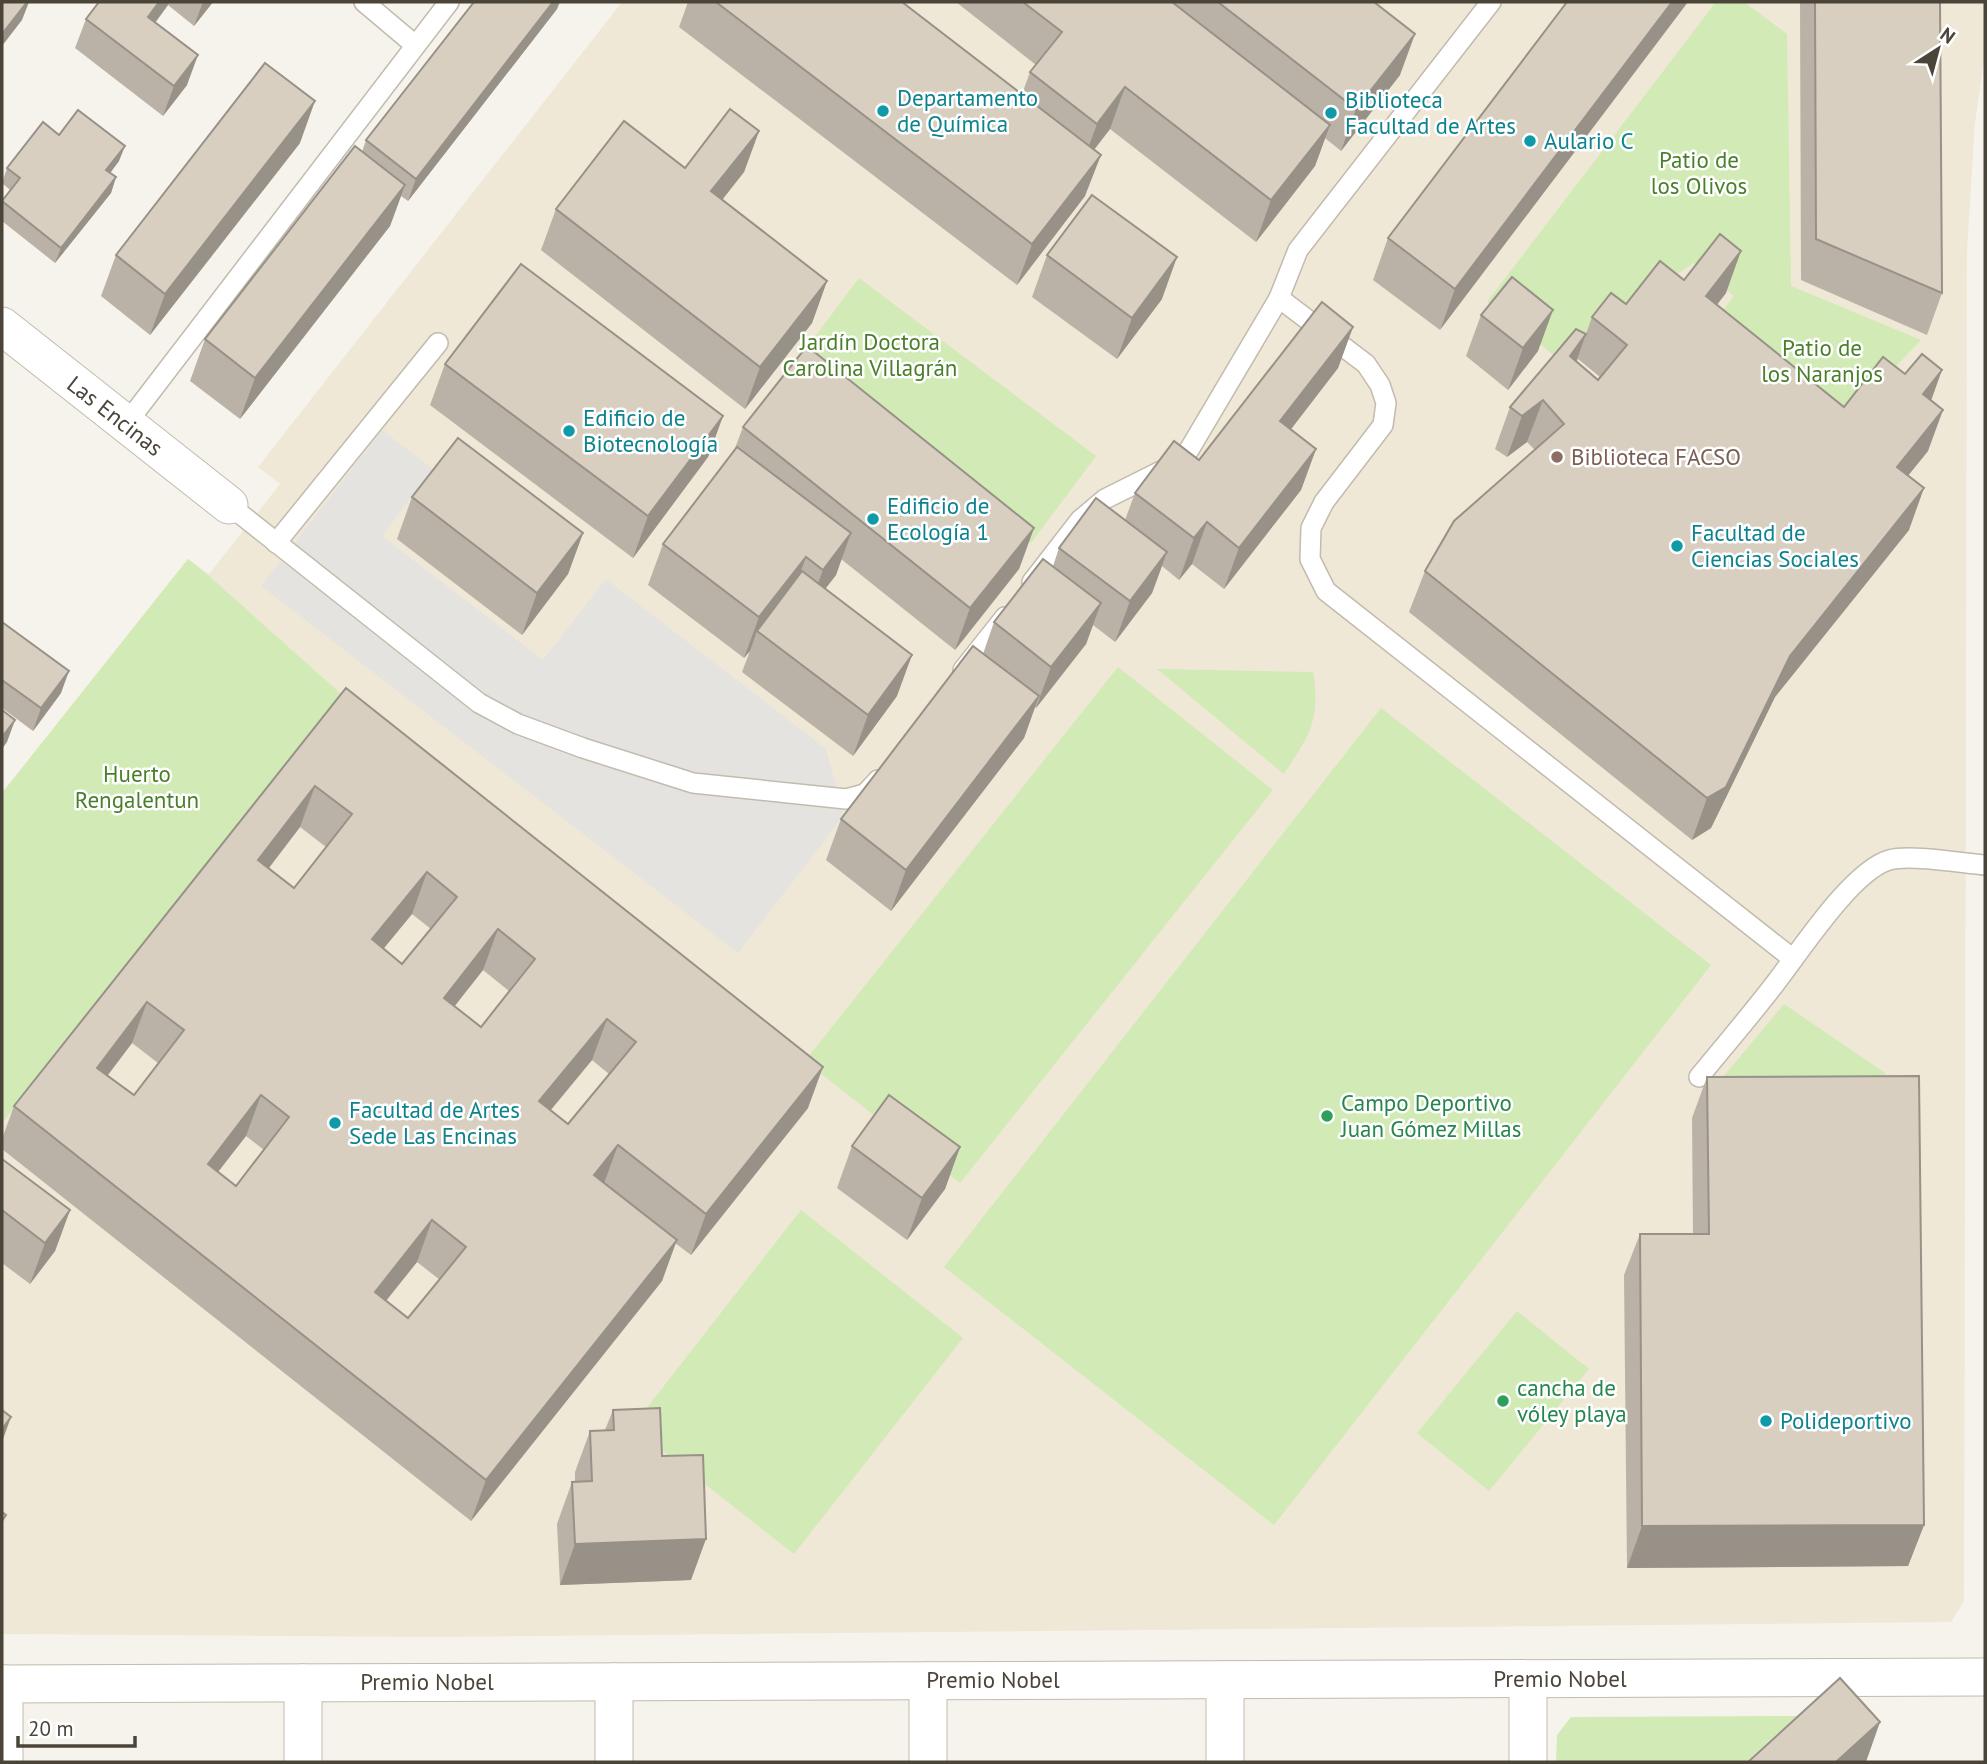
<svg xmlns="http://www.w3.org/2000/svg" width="1987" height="1764" font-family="'PT Sans',sans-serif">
	<rect width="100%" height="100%" fill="#f6f3ec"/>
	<!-- education -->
	<path fill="#efe8d6" d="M622,2H1985V53L1975,123L1967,251L1964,1601L1951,1622L433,1637L2,1634V793L188,559L209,574L280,484L258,467Z"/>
	<!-- green -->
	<g fill="#d2eab5">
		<path d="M1716,2H1744L1787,34L1791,286L1921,340L1828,438L1701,338L1734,296L1694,263L1555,356L1487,302Z"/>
		<path d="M859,278L1096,456L1031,543L793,366Z"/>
		<path d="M188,559L208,575L341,694L2,1123V793Z"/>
		<path d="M1118,667L1273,790L960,1183L805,1061Z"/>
		<path d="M1157,669L1313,672C1321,720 1309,736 1284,774Z"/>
		<path d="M1381,708L1711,965L1274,1525L944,1267Z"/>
		<path d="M1784,1004L1885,1073L1878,1109L1697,1108Z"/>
		<path d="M801,1210L963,1338L794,1554L632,1427Z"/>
		<path d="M1517,1311L1589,1369L1489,1491L1417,1433Z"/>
		<path d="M1797,1716L1746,1762H1556L1557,1735L1571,1717Z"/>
	</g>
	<!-- parking -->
	<path fill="#e5e3e0" d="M382,430L433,469L382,536L543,660L606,579L826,749L844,815L738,953L261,586Z"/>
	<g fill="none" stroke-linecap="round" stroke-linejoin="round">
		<defs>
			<g id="service">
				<path d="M364,2L415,45"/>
				<path d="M1279,298L1366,364L1380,385L1386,403L1383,425L1324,502L1311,528L1310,559L1326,591L1793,959"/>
				<path d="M126,424L449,2"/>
				<path d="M229,505L479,703L518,724L583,748L693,783L846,799L865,794L878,780"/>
				<path d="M276,543L438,343"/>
				<path d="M1032,582L1080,520L1105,499L1171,466L1189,450L1279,298L1298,250L1491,2"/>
				<path d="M963,670L1005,617"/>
				<path d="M1699,1077C1725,1045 1752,1014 1777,981C1801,950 1852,871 1889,860C1910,854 1961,863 1985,865"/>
			</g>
			<g id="minor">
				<path d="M2,326L229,505"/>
				<path d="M1528,1679V1762"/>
				<path d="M1225,1680V1762"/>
				<path d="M928,1681V1762"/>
				<path d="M614,1682V1762"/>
				<path d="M303,1683V1762"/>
				<path d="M2,1684L1985,1677"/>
				<path d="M4,1762V1684"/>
			</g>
		</defs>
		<!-- service casing -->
		<use href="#service" stroke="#c2bbae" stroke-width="22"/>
		<!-- minor casing -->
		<use href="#minor" stroke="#c2bbae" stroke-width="39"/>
		<!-- service -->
		<use href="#service" stroke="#fff" stroke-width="19"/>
		<!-- minor -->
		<use href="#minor" stroke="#fff" stroke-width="37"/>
	</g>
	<!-- wall -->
	<g fill="#bab2a6" fill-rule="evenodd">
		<path d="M99,2H213L194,26L168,5L155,23L187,85L163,116L75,48L86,19Z"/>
		<path d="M688,2H902L1022,94L1030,72L1036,65L956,2H1374L1400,75L1341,151L1325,138L1315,166L1256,242L1110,129L1094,150L1085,196L1017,285L679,27Z"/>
		<path d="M1567,2L1440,330L1373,280L1388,238Z"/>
		<path d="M1800,2H1940L1942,293L1927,335L1801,280Z"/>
		<path d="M557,9L408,201L401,196L390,226L240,419L190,381L205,339L362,152L366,140Z"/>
		<path d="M759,131L744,172L722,200L827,281L812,323L745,409L541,250L556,209L685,168Z"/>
		<path d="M59,135L119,161L110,173L116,177L111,193L55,263L2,221V201L10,190L2,183L7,168Z"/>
		<path d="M300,143L150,335L101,296L116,255Z"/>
		<path d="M1047,255L1162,299L1117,359L1032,297Z"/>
		<path d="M1684,280L1726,293L1717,305L1844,407L1931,401L1928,451L1908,475L1909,530L1775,697L1711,828L1692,840L1409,612L1425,571L1535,450L1527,442L1507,457L1495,449L1510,407L1586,334L1592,317L1626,304ZM1578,359L1600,377L1598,380L1576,362Z"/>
		<path d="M1481,315L1538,351L1508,390L1466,356Z"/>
		<path d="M1353,327L1338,368L1291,429L1316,449L1301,490L1224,589L1192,564L1179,580L1162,566L1152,593L1115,642L1093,625L1086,644L1036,708L1035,707L1024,738L891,911L826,860L841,819L983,654L994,622L1053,566L1059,548L1125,520L1135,493L1199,460Z"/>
		<path d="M445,364L723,416L708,457L633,558L430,405Z"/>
		<path d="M743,427L1034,528L1019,569L955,650L841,559L836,575L825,589L897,696L853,756L742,672L750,651L744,658L648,585L663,544L734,451Z"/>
		<path d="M412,497L583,533L568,574L522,635L397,539Z"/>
		<path d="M2,622L61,693L33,731L2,708Z"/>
		<path d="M346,688L808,1108L691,1255L675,1243L662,1281L471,1521L2,1149V1139L14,1106ZM300,827L326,847L294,888L268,869ZM412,914L431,929L402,964L383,949ZM483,970L509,991L481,1027L454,1006ZM132,1043L158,1063L134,1095L108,1075ZM592,1060L609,1074L568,1124L551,1110ZM246,1136L264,1150L236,1186L218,1172ZM417,1262L440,1280L408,1318L386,1301Z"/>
		<path d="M1707,1077L1924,1525L1908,1566L1627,1568L1624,1275L1640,1234H1693L1692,1118Z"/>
		<path d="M852,1146L960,1147L945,1189L907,1240L837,1188Z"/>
		<path d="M2,1159L70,1210L55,1251L30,1284L2,1263Z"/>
		<path d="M613,1410L662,1456L691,1580L560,1585L557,1524L572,1482H575V1472L590,1431L605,1430Z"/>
	</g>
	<!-- shaded-wall -->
	<g fill="#979187">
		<path d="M27,2H29L22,20L2,46V34Z"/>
		<path d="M159,2H169L168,5L137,47L148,17Z"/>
		<path d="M203,2H213L194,26Z"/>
		<path d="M553,2H560L557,9L408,201L416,179Z"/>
		<path d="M1672,2H1688L1440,330L1455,289Z"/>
		<path d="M1415,34L1400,75L1341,151L1356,109Z"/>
		<path d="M198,55L187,85L163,116L174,86Z"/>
		<path d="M1125,87L1110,129L1082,165L1097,124Z"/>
		<path d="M315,101L300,143L150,335L165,294Z"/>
		<path d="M1330,125L1315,166L1256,242L1271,200Z"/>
		<path d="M759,131L744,172L696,233L711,191Z"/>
		<path d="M125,146L119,161L101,185L106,170Z"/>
		<path d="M1101,155L1085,196L1017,285L1032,244Z"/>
		<path d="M116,177L111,193L55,263L61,248Z"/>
		<path d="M405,185L390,226L240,419L255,378Z"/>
		<path d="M1741,251L1726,293L1691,337L1706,296Z"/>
		<path d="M1177,257L1162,299L1117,359L1132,318Z"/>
		<path d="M827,281L812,323L745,409L760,367Z"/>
		<path d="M1553,310L1538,351L1508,390L1523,348Z"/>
		<path d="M1353,327L1338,368L1265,463L1280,421Z"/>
		<path d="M1586,334L1571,376L1570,356Z"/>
		<path d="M1942,370L1927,412L1923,394Z"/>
		<path d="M1543,400L1527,442L1507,457L1522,416Z"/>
		<path d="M1943,410L1928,451L1882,508L1897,467Z"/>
		<path d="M723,416L708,457L633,558L648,516Z"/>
		<path d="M1316,449L1301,490L1224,589L1239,548Z"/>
		<path d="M1924,488L1909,530L1775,697L1711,828L1692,840L1707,798L1790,656Z"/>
		<path d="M1207,522L1192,564L1179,580L1194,538Z"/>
		<path d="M1034,528L1019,569L955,650L970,608Z"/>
		<path d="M583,533L568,574L522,635L537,593Z"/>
		<path d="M851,533L836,575L808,611L823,570Z"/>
		<path d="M1167,552L1152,593L1115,642L1130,601Z"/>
		<path d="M806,557L791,598L757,631L750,651L744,658L759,617Z"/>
		<path d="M1101,603L1086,644L1036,708L1051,667Z"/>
		<path d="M912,655L897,696L853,756L868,715Z"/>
		<path d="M69,671L61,693L33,731L41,708Z"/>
		<path d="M1039,696L1024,738L891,911L906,870Z"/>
		<path d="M15,720L7,742L2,749V737Z"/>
		<path d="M315,786L300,827L243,902L258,860Z"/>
		<path d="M427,872L412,914L357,981L372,939Z"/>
		<path d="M498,929L483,970L429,1039L444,998Z"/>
		<path d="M147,1002L132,1043L82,1109L97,1068Z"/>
		<path d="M607,1019L592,1060L524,1142L539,1101Z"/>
		<path d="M823,1067L808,1108L691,1255L706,1214Z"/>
		<path d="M261,1095L246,1136L192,1205L208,1164Z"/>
		<path d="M618,1145L603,1186L594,1175Z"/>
		<path d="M960,1147L945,1189L907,1240L922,1198Z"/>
		<path d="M70,1210L55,1251L30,1284L45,1243Z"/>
		<path d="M432,1220L417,1262L360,1333L375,1292Z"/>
		<path d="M677,1240L662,1281L471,1521L486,1480Z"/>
		<path d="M11,1417L2,1442V1429Z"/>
		<path d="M1924,1525L1908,1566L1627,1568L1642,1526Z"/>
		<path d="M706,1539L691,1580L560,1585L575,1544Z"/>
		<path d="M1880,1722L1866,1762H1836Z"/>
	</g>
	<!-- building -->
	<g fill="#d8cfc1" stroke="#979187" stroke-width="2" fill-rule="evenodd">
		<path d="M2,2H27L2,34Z"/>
		<path d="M99,2H159L148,17L198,55L174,86L86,19Z"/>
		<path d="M474,2H553L416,179L366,140Z"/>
		<path d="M716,2H902L1101,155L1032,244Z"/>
		<path d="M1023,2H1172L1330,125L1271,200L1125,87L1097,124L1030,72L1062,32Z"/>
		<path d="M1218,2H1374L1415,34L1356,109Z"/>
		<path d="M1567,2H1672L1455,289L1388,238Z"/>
		<path d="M1815,2H1940L1942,293L1816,239Z"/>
		<path d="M265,63L315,101L165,294L116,255Z"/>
		<path d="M730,109L759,131L711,191L827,281L760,367L556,209L624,121L685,168Z"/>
		<path d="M78,110L125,146L106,170L116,177L61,248L2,201L20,178L7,168L43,122L59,135Z"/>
		<path d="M355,146L405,185L255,378L205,339Z"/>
		<path d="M1092,195L1177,257L1132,318L1047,255Z"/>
		<path d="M1720,234L1741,251L1706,296L1844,407L1883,357L1905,374L1922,354L1942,370L1923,394L1943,410L1897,467L1924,488L1790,656L1726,787L1707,798L1425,571L1454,521L1564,424L1543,400L1522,416L1510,407L1576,329L1586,334L1570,356L1598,380L1627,345L1592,317L1611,293L1626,304L1660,261L1684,280Z"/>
		<path d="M521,264L723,416L648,516L445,364Z"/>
		<path d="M1512,277L1553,310L1523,348L1481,315Z"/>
		<path d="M1322,302L1353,327L1280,421L1316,449L1239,548L1207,522L1194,538L1135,493L1174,441L1199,460Z"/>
		<path d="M807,346L1034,528L970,608L743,427Z"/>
		<path d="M458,438L583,533L537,593L412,497Z"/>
		<path d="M737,447L851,533L823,570L806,557L759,617L663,544Z"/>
		<path d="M1096,498L1167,552L1130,601L1059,548Z"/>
		<path d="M1043,559L1101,603L1051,667L994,622Z"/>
		<path d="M802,571L912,655L868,715L757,631Z"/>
		<path d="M2,622L69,671L41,708L2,680Z"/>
		<path d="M973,646L1039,696L906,870L841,819Z"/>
		<path d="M346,688L823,1067L706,1214L618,1145L594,1175L677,1240L486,1480L14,1106ZM315,786L352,814L294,888L258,860ZM427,872L457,897L402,964L372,939ZM498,929L535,959L481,1027L444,998ZM147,1002L184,1030L134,1095L97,1068ZM607,1019L636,1042L568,1124L539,1101ZM261,1095L289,1117L236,1186L208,1164ZM432,1220L466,1247L408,1318L375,1292Z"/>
		<path d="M2,710L15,720L2,737Z"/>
		<path d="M1919,1076L1924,1525L1642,1526L1640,1234H1709L1707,1077Z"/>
		<path d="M889,1095L960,1147L922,1198L852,1146Z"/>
		<path d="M2,1159L70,1210L45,1243L2,1210Z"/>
		<path d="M660,1408L662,1456L703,1455L706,1539L575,1544L572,1482L592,1481L590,1431L614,1430L613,1410Z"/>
		<path d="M2,1410L11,1417L2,1429Z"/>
		<path d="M2,1512L6,1515L2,1521Z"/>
		<path d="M1840,1678L1880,1722L1836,1762H1748Z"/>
	</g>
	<!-- markers -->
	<g fill="#0f9aa8" stroke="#fff" stroke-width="2.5">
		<circle cx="883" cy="111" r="7"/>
		<circle cx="1331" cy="113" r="7"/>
		<circle cx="1530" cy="141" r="7"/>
		<circle cx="569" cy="431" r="7"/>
		<circle cx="873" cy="519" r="7"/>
		<circle cx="1677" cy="546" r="7"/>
		<circle cx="335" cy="1123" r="7"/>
		<circle cx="1766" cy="1421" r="7"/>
	</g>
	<circle fill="#8d6e63" stroke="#fff" stroke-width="2.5" cx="1557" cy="457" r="7"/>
	<g fill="#2e9e5b" stroke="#fff" stroke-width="2.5">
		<circle cx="1327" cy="1116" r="7"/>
		<circle cx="1503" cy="1401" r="7"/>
	</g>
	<g text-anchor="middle" stroke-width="5" stroke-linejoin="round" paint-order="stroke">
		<!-- culture labels -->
		<g font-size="23" fill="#0d838f" stroke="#fff" text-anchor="start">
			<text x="897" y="106">Departamento<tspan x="897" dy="26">de Química</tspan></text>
			<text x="1345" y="108">Biblioteca<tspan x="1345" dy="26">Facultad de Artes</tspan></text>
			<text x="1544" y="149">Aulario C</text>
			<text x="583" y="426">Edificio de<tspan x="583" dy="26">Biotecnología</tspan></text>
			<text x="887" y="514">Edificio de<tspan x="887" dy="26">Ecología 1</tspan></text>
			<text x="1691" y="541">Facultad de<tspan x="1691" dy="26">Ciencias Sociales</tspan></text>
			<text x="349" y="1118">Facultad de Artes<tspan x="349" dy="26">Sede Las Encinas</tspan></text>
			<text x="1780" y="1429">Polideportivo</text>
		</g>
		<!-- park labels -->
		<g font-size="23" fill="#4a7f2a" stroke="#fff">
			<text x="1699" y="168">Patio de<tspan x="1699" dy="26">los Olivos</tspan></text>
			<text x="870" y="350">Jardín Doctora<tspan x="870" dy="26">Carolina Villagrán</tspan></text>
			<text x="1822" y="356">Patio de<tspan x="1822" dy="26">los Naranjos</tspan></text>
			<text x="137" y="782">Huerto<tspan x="137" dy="26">Rengalentun</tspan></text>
		</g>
		<!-- street labels -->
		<g font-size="23" fill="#4b4439" stroke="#fff">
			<text transform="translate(115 416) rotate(38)" y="8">Las Encinas</text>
			<text x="1560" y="1687">Premio Nobel</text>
			<text x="993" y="1688">Premio Nobel</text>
			<text x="427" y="1690">Premio Nobel</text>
		</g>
		<!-- education labels -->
		<g font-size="23" fill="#785e54" stroke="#fff" text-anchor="start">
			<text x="1571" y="465">Biblioteca FACSO</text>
		</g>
		<!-- leisure labels -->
		<g font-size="23" fill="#27864d" stroke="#fff" text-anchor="start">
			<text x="1341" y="1111">Campo Deportivo<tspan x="1341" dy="26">Juan Gómez Millas</tspan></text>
			<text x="1517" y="1396">cancha de<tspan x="1517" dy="26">vóley playa</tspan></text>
		</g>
	</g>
	<!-- border -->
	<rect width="1987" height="1764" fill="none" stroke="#4b4439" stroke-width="7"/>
	<!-- north arrow -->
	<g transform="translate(1938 49) rotate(36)" stroke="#ffffff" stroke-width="5" paint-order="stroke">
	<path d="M0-5L12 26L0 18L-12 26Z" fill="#4b4439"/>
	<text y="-10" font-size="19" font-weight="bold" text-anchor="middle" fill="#4b4439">N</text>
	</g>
	<!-- scale -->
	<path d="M18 1736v10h117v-10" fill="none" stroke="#4b4439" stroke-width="3.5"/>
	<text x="28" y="1736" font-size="21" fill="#4b4439" stroke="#ffffff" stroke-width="5" paint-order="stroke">20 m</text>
</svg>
